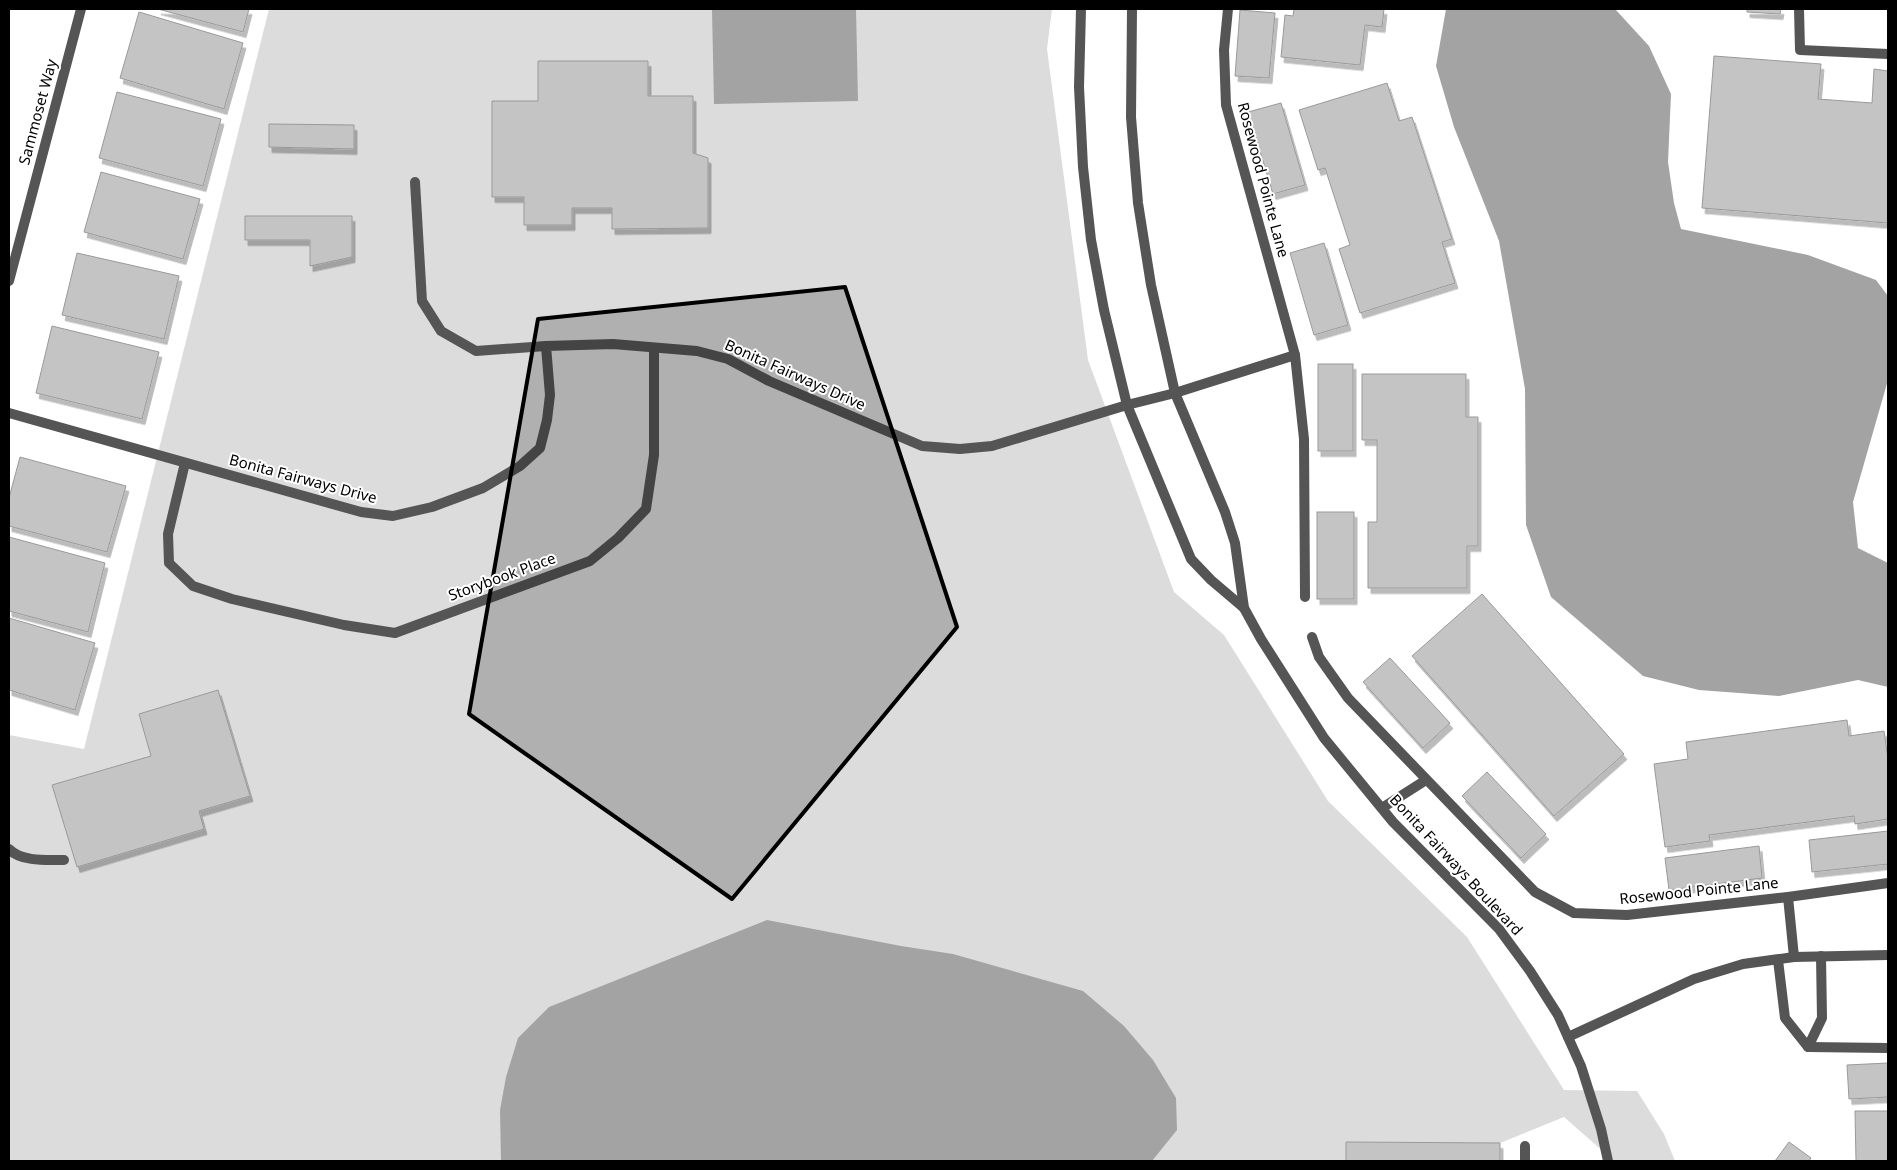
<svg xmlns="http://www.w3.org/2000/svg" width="1897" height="1170" font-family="'Noto Sans',sans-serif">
	<defs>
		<filter id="shadow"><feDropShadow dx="3" dy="5.5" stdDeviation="0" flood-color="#0004"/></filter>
	</defs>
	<rect width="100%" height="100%" fill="#fff"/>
	<!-- green -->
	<path fill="#dcdcdc" d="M269,9H1052L1047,49L1088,360L1174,592L1224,635L1328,801L1467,937L1564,1090L1637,1091L1664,1134L1675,1161H1614L1564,1117L1500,1143L1347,1142L1346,1161H9V735L84,749Z"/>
	<!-- water -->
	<g fill="#a3a3a3">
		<path d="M712,9H856L858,101L714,104Z"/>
		<path d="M1446,9H1615L1649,46L1671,94L1668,162L1674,203L1681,229L1808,255L1876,280L1888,296V380L1853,502L1858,548L1888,563V687L1858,680L1779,696L1699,690L1643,676L1551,597L1526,525L1525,389L1499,241L1454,127L1436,66Z"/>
		<path d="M767,920L901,946L953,954L1083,991L1124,1026L1153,1060L1176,1098L1177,1130L1152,1161H501L500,1110L506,1077L518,1038L549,1007Z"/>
	</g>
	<!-- building -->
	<g fill="#c4c4c4" stroke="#999" filter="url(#shadow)">
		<path d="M158,9H249L243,32Z"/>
		<path d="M1294,9H1384L1382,27L1365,25L1360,65L1281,57L1285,15L1293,16Z"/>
		<path d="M1747,9H1781L1780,14L1747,12Z"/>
		<path d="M1240,10L1275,13L1269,78L1235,76Z"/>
		<path d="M139,12L243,43L224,109L120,78Z"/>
		<path d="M1714,56L1821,64L1818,99L1872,103L1874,69L1888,71V223L1702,208Z"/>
		<path d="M538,61H648V96H693V153L708,158V228L612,229V208H572V225H524V197H492V101H538Z"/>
		<path d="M1387,83L1399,121L1412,117L1452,239L1442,242L1455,283L1360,313L1339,249L1350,245L1325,168L1318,170L1299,110Z"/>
		<path d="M117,92L221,119L203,186L99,158Z"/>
		<path d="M1281,103L1305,185L1273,194L1248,112Z"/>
		<path d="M269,124L354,125V149L269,147Z"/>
		<path d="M101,172L200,199L183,259L84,232Z"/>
		<path d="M245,216H352V257L310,266V240H245Z"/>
		<path d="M1324,243L1348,325L1314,335L1290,253Z"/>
		<path d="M77,253L179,276L164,339L62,315Z"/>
		<path d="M52,326L159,352L142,419L36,393Z"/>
		<rect x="1318" y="364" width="35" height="87"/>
		<path d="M1362,374H1466V417H1478V546H1467V588H1368V522H1377V440H1362Z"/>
		<path d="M20,457L126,486L107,552L9,526V498Z"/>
		<rect x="1317" y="512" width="37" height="87"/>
		<path d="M9,537L105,563L88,632L9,611Z"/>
		<path d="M1482,594L1624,754L1554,816L1412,656Z"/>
		<path d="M9,618L95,643L75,710L9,690Z"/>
		<path d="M1390,658L1450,723L1423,748L1363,682Z"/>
		<path d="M218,690L250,796L199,811L204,829L77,867L52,785L151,756L139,714Z"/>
		<path d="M1847,720L1849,736L1884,731L1888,759V819L1855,824L1854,816L1709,835L1710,841L1665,847L1654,764L1688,759L1686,742Z"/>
		<path d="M1487,772L1546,834L1521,858L1462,796Z"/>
		<path d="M1888,831V864L1812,872L1809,840Z"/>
		<path d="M1759,846L1762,878L1669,890L1665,858Z"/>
		<path d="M1888,1063V1097L1849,1099L1847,1065Z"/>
		<path d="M1855,1111H1888V1161H1856Z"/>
		<path d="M1346,1142L1500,1143V1161H1346Z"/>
		<path d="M1789,1142L1811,1158L1809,1161H1775Z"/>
	</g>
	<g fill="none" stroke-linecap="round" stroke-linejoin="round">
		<!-- service -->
		<g stroke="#555" stroke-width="10">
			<path d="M1799,9L1800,50L1888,54"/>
			<path d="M415,182L422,301L441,331L476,351L546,346"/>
			<path d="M185,463L168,534L169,563L193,586L232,599L344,625L395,633L590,561L618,538L646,509L654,455V348"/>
			<path d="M1312,637L1319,657L1348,698L1535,892L1574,913L1627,915L1788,897L1794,957"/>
			<path d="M1382,808L1426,780"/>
			<path d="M9,849C21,862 47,860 64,860"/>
			<path d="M1788,897L1888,883"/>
			<path d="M1778,960L1785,1018L1808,1047L1822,1018L1821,956"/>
			<path d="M1808,1047L1888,1048"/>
			<path d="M1525,1146V1161"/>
		</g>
		<!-- minor -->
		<g stroke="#555" stroke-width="10">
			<path d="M1081,9L1079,87L1083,167L1091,240L1104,310L1127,405L1191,559L1211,580L1244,608"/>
			<path d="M1132,9L1131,117L1138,203L1151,285L1175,393L1225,512L1235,543L1244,608L1261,639L1324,738L1393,822L1499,929L1530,971L1558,1015L1581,1066L1601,1129L1608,1161"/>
			<path d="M1228,9L1224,50L1226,105L1295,355"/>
			<path d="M9,281L81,9"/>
			<path d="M9,413L361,512L393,516L432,507L483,488L520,466L540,448L547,420L550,395L546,346L613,344L697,351L728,359L769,381L922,446L960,449L992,446L1127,405L1175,393L1295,355L1304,439L1305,597"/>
			<path d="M1568,1037L1694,979L1743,964L1794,957L1888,955"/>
		</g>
	</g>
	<!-- marked area -->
	<path fill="#000" fill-opacity="0.2" stroke="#000" stroke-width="4" stroke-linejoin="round" d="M845,287L957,627L732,899L469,714L538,319Z"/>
	<g text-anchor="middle" stroke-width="4" stroke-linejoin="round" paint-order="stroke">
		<!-- street labels -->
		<g font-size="15" fill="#000" stroke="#fff">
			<text transform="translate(38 112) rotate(-75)" y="5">Sammoset Way</text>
			<text transform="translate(1263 180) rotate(75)" y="5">Rosewood Pointe Lane</text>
			<text transform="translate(795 375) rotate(24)" y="5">Bonita Fairways Drive</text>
			<text transform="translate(303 479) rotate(15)" y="5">Bonita Fairways Drive</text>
			<text transform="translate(502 577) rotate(-20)" y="5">Storybook Place</text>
			<text transform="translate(1456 865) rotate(47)" y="5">Bonita Fairways Boulevard</text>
			<text transform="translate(1699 891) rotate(-6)" y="5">Rosewood Pointe Lane</text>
		</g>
	</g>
	<!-- border -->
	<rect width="1897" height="1170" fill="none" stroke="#000000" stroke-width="20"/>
</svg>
